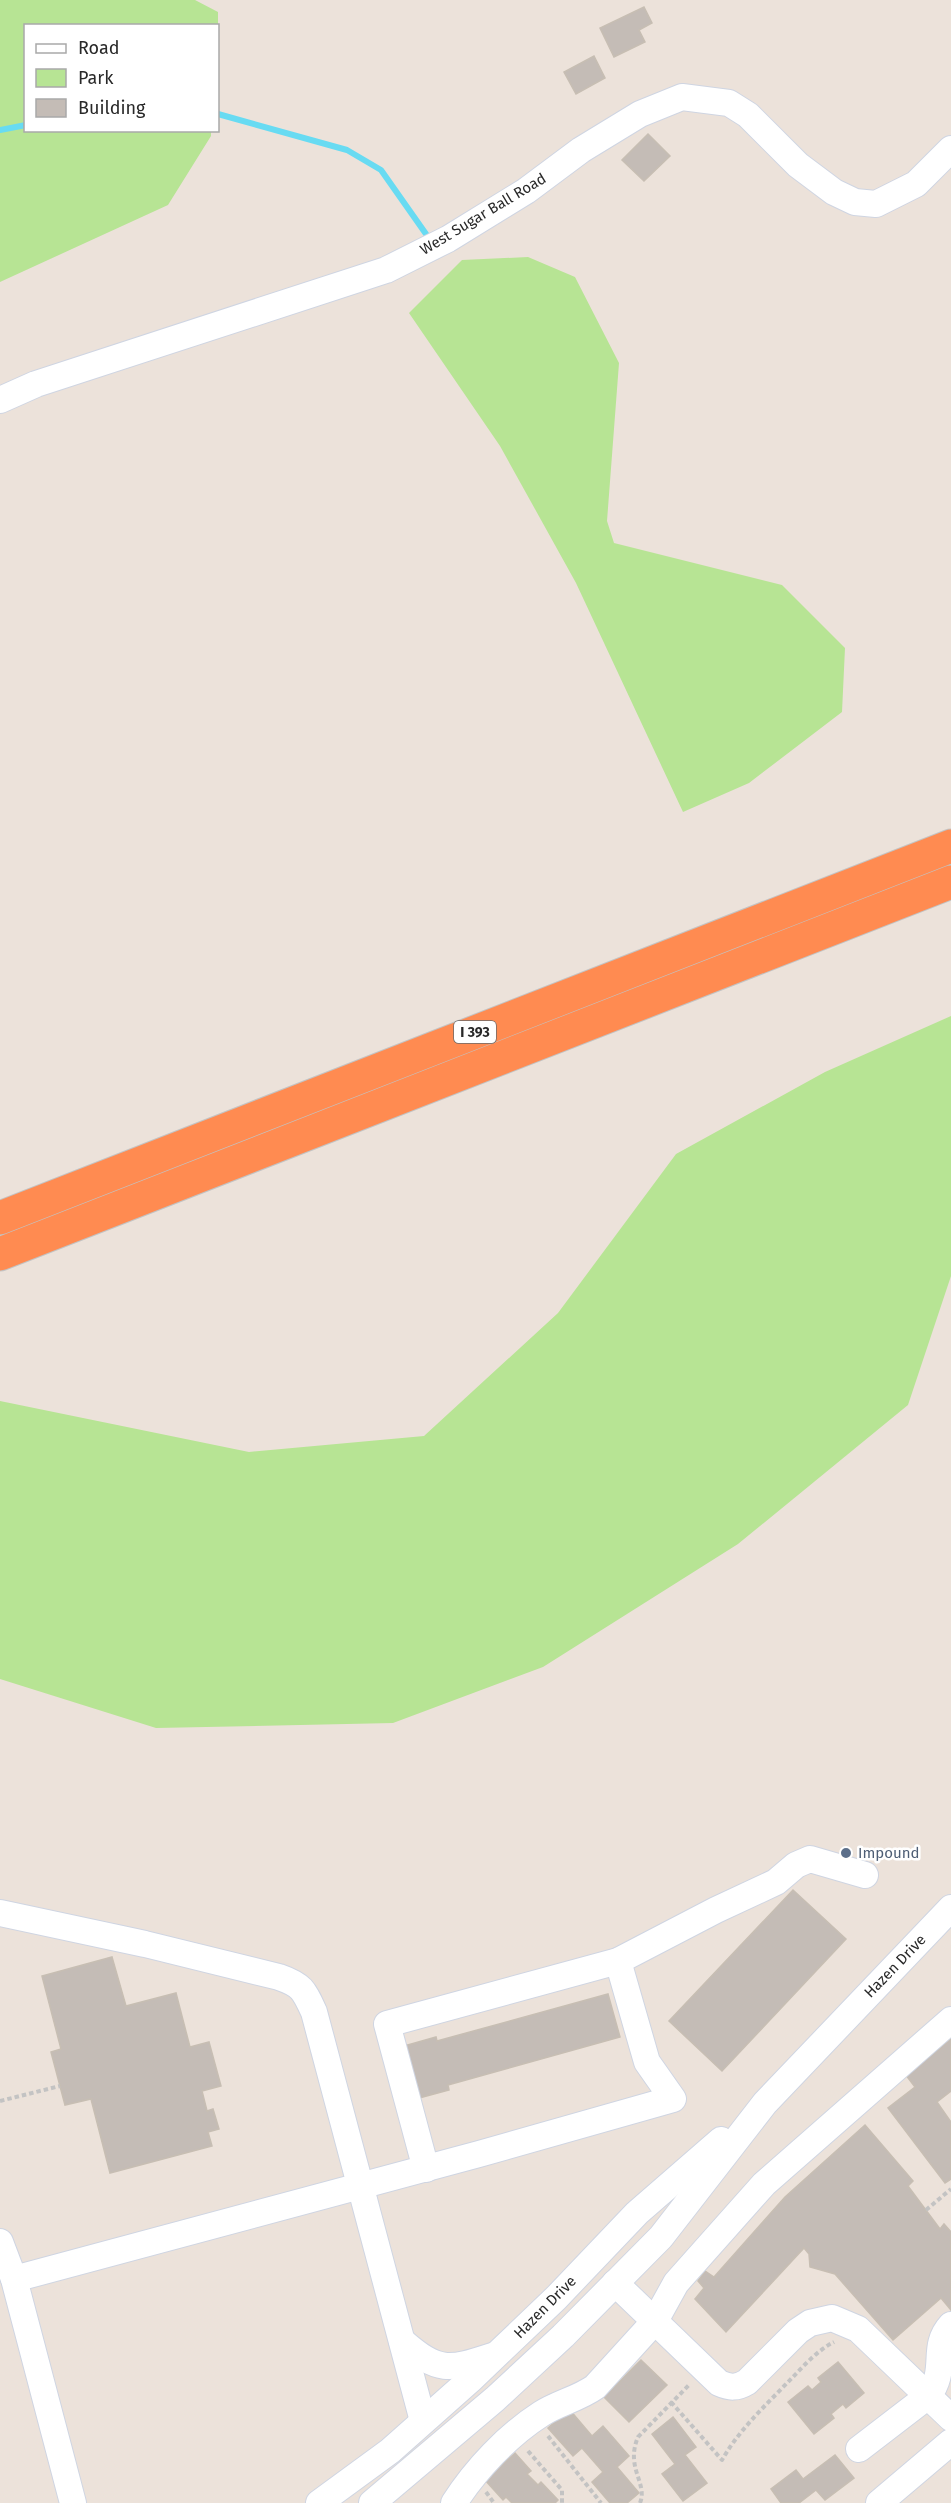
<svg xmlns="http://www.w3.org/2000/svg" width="951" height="2503" font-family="'Fira Sans',sans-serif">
	<rect width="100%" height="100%" fill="#ece2da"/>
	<!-- green -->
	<g fill="#b7e494">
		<path d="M0,0H195L218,12V26H26V130L211,131V136L168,205L0,282Z"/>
		<path d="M528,257L575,277L619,363L607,521L614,543L782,585L845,648L842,712L749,783L683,812L576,583L500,446L409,313L462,260Z"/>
		<path d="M951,1016V1276L908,1405L738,1544L543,1667L393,1723L156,1728L0,1679V1401L249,1452L424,1436L558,1313L676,1154L825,1072Z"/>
	</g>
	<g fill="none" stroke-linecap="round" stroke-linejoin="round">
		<!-- stream -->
		<g stroke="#68dbf2" stroke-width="6">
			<path d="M218,114L347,150L381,170L426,234"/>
			<path d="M0,130L26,125"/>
		</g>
	</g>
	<!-- building -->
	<g fill="#c4bcb6" stroke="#c7beb3" stroke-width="1.5">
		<path d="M644,7L652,23L639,30L645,42L614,57L600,28Z"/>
		<path d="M594,56L605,78L576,94L564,72Z"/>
		<path d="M648,134L670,156L644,181L622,160Z"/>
		<path d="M793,1890L846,1939L722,2071L669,2021Z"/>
		<path d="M112,1957L126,2006L176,1993L190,2047L209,2042L221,2086L202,2091L207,2111L213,2109L219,2129L208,2132L212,2146L110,2173L91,2099L65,2105L51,2052L61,2049L42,1976Z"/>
		<path d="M608,1994L620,2037L448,2085L449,2090L419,2098L404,2046L436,2037L437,2041Z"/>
		<path d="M951,2039V2091L937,2102L951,2122V2179L945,2183L888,2108L915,2087L905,2074Z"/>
		<path d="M865,2125L913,2181L908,2186L940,2229L944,2224L951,2232V2310L941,2298L893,2340L835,2274L810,2267L809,2254L804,2248L726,2332L695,2299L704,2288L698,2281L705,2271L714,2277L785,2197Z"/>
		<path d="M641,2360L667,2385L629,2422L604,2397Z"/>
		<path d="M838,2362L864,2393L846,2408L843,2404L831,2414L834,2418L814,2434L788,2402L808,2386L812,2390L821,2382L818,2378Z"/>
		<path d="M569,2409L592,2436L603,2426L629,2456L617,2467L639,2493L627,2503H610L592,2482L603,2472L582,2448L573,2456L548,2428Z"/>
		<path d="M673,2417L696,2447L685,2455L707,2483L683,2501L662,2474L675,2464L652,2434Z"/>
		<path d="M515,2453L531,2471L527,2474L538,2485L541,2482L558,2500L555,2503H512L506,2497L503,2500L485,2480Z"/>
		<path d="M835,2455L854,2478L825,2500L816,2490L799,2503H781L771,2489L796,2470L803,2479Z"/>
	</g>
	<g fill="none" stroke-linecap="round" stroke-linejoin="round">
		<defs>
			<g id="minor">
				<path d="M0,400L36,384L386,270L448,239L526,191L581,150L640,114L682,97L729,103L748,115L798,165L834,192L855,202L876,204L916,184L951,149"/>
				<path d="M0,1913L145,1944L279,1977C302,1985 304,1990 314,2012L423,2421"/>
				<path d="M426,2169L387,2024L618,1961L716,1910L776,1882L796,1865L810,1859L865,1875"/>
				<path d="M0,2242L14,2279L73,2503"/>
				<path d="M14,2279L479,2154L673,2099L647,2062L618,1961"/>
				<path d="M615,2283L719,2383C730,2388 737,2388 747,2382L798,2331L810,2323L832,2318L858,2329L951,2418"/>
				<path d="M402,2341C438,2373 449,2370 492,2356"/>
				<path d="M859,2449L928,2396C949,2369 930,2348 951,2325"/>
				<path d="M319,2503L390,2451L470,2380L556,2298L637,2213L721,2140"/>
				<path d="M372,2503L495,2399L563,2336L661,2237L765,2103L951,1908"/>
				<path d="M454,2503C476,2469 507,2436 541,2414C558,2403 578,2399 595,2387L655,2321L676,2283L764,2184L951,2020"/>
				<path d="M879,2503L951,2442"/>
			</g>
			<g id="highway">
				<path d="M0,1218L951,846"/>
				<path d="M0,1254L951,882"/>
			</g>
		</defs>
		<!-- minor casing -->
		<use href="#minor" stroke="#cfd5e2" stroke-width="28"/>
		<!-- highway casing -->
		<use href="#highway" stroke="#c3c3c3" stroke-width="35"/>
		<!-- path -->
		<g stroke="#c3c3c3" stroke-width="4" stroke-dasharray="4.5 3" stroke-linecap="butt">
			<path d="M0,2101L60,2086"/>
			<path d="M926,2210L951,2189"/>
			<path d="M671,2402L722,2460C739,2430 764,2407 788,2382C802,2368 816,2351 834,2342"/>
			<path d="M548,2436L601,2503"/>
			<path d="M528,2451L562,2490V2503"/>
			<path d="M486,2492L494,2503"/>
			<path d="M640,2503C648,2483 625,2468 638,2437L689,2385"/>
		</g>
		<!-- minor -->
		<use href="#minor" stroke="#fff" stroke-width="26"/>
		<!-- highway -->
		<use href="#highway" stroke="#ff8b51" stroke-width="33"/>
	</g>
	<!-- markers -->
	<circle fill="#5c6f8a" stroke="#fff" stroke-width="2" cx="846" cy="1853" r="6"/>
	<g text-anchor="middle" stroke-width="5" stroke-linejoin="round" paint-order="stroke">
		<!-- shield labels -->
		<rect fill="#fff" stroke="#696969" stroke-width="1.5" x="454" y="1021" width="42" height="22" rx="4.5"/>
		<g font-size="14" font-weight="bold" fill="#292929">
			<text x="475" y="1037">I 393</text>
		</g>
		<!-- street labels -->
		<g font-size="15" fill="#292929" stroke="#fff">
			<text transform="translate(483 214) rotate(-31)" y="5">West Sugar Ball Road</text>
			<text transform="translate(895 1966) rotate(-46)" y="5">Hazen Drive</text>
			<text transform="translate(545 2307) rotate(-45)" y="5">Hazen Drive</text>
		</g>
		<!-- service labels -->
		<g font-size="15" fill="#4e5e75" stroke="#fff" text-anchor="start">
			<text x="858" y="1858">Impound</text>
		</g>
	</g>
	<!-- legend -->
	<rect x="24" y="24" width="195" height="108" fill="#ffffff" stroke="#a9a9a9" stroke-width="1.5"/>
	<rect x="36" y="44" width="30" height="9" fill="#ffffff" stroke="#a9a9a9" stroke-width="1.5"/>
	<text x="78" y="54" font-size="18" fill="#292929">Road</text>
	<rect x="36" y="69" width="30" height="18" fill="#b7e494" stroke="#a9a9a9" stroke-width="1.5"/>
	<text x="78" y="84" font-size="18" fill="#292929">Park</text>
	<rect x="36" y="99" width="30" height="18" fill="#c4bcb6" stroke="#a9a9a9" stroke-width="1.5"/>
	<text x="78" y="114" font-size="18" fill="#292929">Building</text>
</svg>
